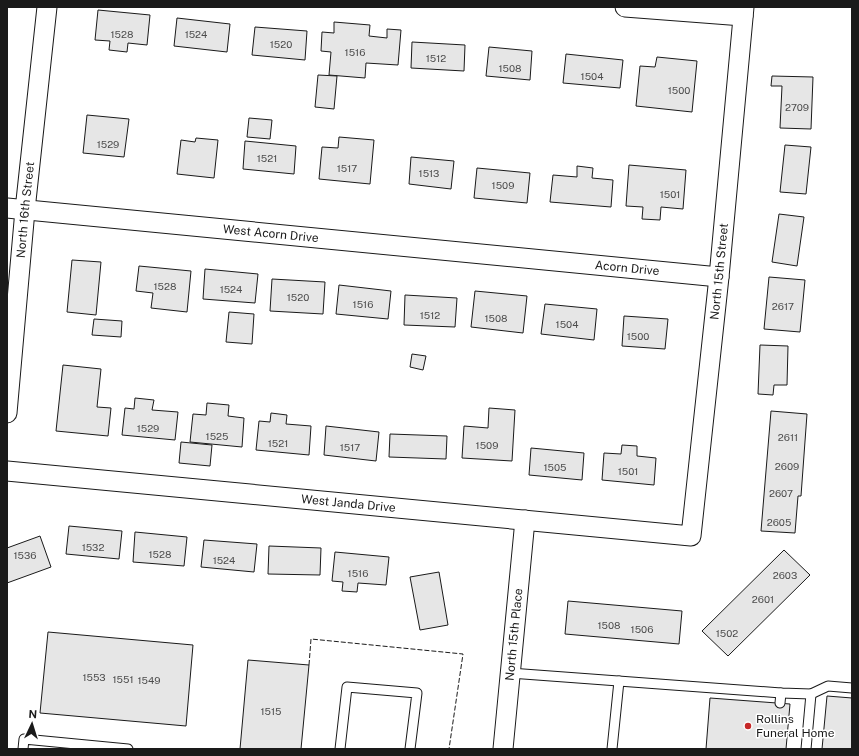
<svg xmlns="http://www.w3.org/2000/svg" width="859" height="756" font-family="'Public Sans',sans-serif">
	<rect width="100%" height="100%" fill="#fff"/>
	<!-- building -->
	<g fill="#e6e6e6" stroke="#1a1a1a">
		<path d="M98,10L150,15L147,45L128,43L127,52L109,50L110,41L95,40Z"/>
		<path d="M177,18L230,24L227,52L174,46Z"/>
		<path d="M334,22L370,25L369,36L387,38V29L401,30L398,65L366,63L365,78L329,75L331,52L321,51L322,32L334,33Z"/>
		<path d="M255,27L307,31L305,60L252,55Z"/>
		<path d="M412,42L465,45L464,71L411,68Z"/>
		<path d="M489,47L532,51L530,80L486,76Z"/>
		<path d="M566,54L623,60L620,88L563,83Z"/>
		<path d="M657,57L697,61L692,112L636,106L640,66L655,67Z"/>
		<path d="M318,75L337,76L334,109L315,107Z"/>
		<path d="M772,76L813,77L811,129L780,128L782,86H771Z"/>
		<path d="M87,115L129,119L124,157L83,153Z"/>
		<path d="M249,118L272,120L270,139L247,137Z"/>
		<path d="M339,137L374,140L370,184L319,179L322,147L338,148Z"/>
		<path d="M196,138L218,140L214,178L177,174L181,140L195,142Z"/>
		<path d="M245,141L296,146L294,174L243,169Z"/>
		<path d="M785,145L811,147L806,194L780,192Z"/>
		<path d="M411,157L454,161L451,189L409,184Z"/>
		<path d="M629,165L686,170L683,209L661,207L660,220L642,219L643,207L626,206Z"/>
		<path d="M577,166L593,168L592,178L613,180L611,207L550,202L553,175L577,177Z"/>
		<path d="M477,168L530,173L527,203L474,198Z"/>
		<path d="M779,214L804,217L797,266L772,262Z"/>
		<path d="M72,260L101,262L96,315L67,312Z"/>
		<path d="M139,266L191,271L187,312L151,308L153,293L136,291Z"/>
		<path d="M205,269L258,274L255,303L203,299Z"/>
		<path d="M769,277L805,280L800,332L764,329Z"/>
		<path d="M272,279L325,282L323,314L270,311Z"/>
		<path d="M339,285L391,291L388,319L336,314Z"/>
		<path d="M475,291L527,296L523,333L471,327Z"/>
		<path d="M405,295L457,298L455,327L404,325Z"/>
		<path d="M545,304L597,309L594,340L541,334Z"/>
		<path d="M229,312L254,314L252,344L226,342Z"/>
		<path d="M624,316L668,319L665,349L622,346Z"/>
		<path d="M94,319L122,321L121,337L92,335Z"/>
		<path d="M760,345L788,346L787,385H774L773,395L758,394Z"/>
		<path d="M412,354L426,356L423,370L410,367Z"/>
		<path d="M63,365L101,369L97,407L111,408L108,436L56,431Z"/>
		<path d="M135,398L154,400L152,410L178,412L175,440L122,435L125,408L134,409Z"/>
		<path d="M207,403L229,405L228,416L244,418L242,447L190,442L193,414L206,415Z"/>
		<path d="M489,408L515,410L512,461L462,458L464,426L488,428Z"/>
		<path d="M771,411L807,414L801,496H798L795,533L761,531Z"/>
		<path d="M271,413L287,415L286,424L311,426L309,455L256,450L259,421L270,422Z"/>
		<path d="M326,426L379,432L376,461L324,455Z"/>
		<path d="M390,434L447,436L446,459L389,457Z"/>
		<path d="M181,442L212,445L210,466L179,463Z"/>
		<path d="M622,445L637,446V456L656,458L654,485L602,480L604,453L621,454Z"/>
		<path d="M531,448L584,453L582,480L529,475Z"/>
		<path d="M69,526L122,531L119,559L66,554Z"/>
		<path d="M135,532L187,537L184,566L133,562Z"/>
		<path d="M40,536L51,567L7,583V548Z"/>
		<path d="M204,540L257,544L254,572L201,567Z"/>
		<path d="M269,546L321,548L320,575L268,574Z"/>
		<path d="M784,550L810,575L728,656L702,631Z"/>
		<path d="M335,552L389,557L386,585L358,583L357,592L342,591L343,582L332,581Z"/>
		<path d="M439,572L448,625L420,630L410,577Z"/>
		<path d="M568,601L682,611L679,644L565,634Z"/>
		<path d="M48,632L193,645L186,726L40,713Z"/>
		<path d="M248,660L309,665L301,749H240Z"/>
		<path d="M827,696L852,698V749H822Z"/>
		<path d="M710,698L790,704L786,749H706Z"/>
	</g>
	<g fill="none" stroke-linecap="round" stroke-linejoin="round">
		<defs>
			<g id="lane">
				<path d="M510,673L781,693L811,694L828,686L852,688"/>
				<path d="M780,703L781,693"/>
				<path d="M23,749L24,739L128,749"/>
				<path d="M340,749L347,687L417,693L410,749"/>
				<path d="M612,749L619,681"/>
				<path d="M806,749L811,694"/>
			</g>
			<g id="street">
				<path d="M625,7L743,16"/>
				<path id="s1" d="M7,208L719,277"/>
				<path id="s2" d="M7,413L25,210L47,7"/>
				<path id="s3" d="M7,471L691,536L719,277L744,7"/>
				<path id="s4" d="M503,749L525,520"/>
			</g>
		</defs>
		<!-- lane casing -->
		<use href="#lane" stroke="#1a1a1a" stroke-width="11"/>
		<!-- street casing -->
		<use href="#street" stroke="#1a1a1a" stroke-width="21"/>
		<!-- lane -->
		<use href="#lane" stroke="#fff" stroke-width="9"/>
		<!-- street -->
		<use href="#street" stroke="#fff" stroke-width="19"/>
		<!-- fence -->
		<path stroke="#1a1a1a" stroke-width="1" stroke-dasharray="5 2" stroke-linecap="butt" d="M309,665L311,639L463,654L449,749"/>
	</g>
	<!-- markers -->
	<circle fill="#c62828" stroke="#fff" stroke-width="1.5" cx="748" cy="726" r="4"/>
	<g text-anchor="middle" stroke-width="3" stroke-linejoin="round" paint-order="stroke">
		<!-- number labels -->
		<g font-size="10" fill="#4d4d4d">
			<text x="122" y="38">1528</text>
			<text x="196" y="38">1524</text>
			<text x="281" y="48">1520</text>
			<text x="355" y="56">1516</text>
			<text x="436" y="62">1512</text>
			<text x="510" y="72">1508</text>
			<text x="592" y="80">1504</text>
			<text x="679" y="94">1500</text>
			<text x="797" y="111">2709</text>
			<text x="108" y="148">1529</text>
			<text x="267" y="162">1521</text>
			<text x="347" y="172">1517</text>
			<text x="429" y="177">1513</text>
			<text x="503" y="189">1509</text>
			<text x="670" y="198">1501</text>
			<text x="165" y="290">1528</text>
			<text x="231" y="293">1524</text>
			<text x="298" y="301">1520</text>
			<text x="363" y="308">1516</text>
			<text x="783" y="310">2617</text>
			<text x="430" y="319">1512</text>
			<text x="496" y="322">1508</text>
			<text x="567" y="328">1504</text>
			<text x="638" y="340">1500</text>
			<text x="148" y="432">1529</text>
			<text x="217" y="440">1525</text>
			<text x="788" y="441">2611</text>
			<text x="278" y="447">1521</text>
			<text x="487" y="449">1509</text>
			<text x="350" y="451">1517</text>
			<text x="787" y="470">2609</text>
			<text x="555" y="471">1505</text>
			<text x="628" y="475">1501</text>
			<text x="781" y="497">2607</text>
			<text x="779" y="526">2605</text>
			<text x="93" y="551">1532</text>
			<text x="160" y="558">1528</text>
			<text x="25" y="559">1536</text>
			<text x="224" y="564">1524</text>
			<text x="358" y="577">1516</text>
			<text x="785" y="579">2603</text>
			<text x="763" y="603">2601</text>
			<text x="609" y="629">1508</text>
			<text x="642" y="633">1506</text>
			<text x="727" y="637">1502</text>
			<text x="94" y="681">1553</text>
			<text x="123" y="683">1551</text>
			<text x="149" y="684">1549</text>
			<text x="271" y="715">1515</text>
		</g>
		<!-- street labels -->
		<g font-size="12" fill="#1a1a1a" stroke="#fff">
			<text dy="4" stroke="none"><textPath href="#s2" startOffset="204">North 16th Street</textPath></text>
			<text dy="4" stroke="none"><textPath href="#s1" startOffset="265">West Acorn Drive</textPath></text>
			<text dy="4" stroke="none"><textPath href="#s1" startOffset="623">Acorn Drive</textPath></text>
			<text dy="4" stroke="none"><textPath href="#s3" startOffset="953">North 15th Street</textPath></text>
			<text dy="4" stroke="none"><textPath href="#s3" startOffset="343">West Janda Drive</textPath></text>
			<text dy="4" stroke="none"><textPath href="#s4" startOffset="115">North 15th Place</textPath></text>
		</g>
		<!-- poi labels -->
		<g font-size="12" fill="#1a1a1a" stroke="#fff" text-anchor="start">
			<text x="756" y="723">Rollins<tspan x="756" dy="14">Funeral Home</tspan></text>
		</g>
	</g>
	<!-- border -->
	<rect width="859" height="756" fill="none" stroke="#1a1a1a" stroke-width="16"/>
	<!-- north arrow -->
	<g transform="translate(32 724) rotate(4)" stroke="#ffffff" stroke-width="3" paint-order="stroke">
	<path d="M0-3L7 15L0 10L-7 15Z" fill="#1a1a1a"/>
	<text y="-6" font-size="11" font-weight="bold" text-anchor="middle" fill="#1a1a1a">N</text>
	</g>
</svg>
